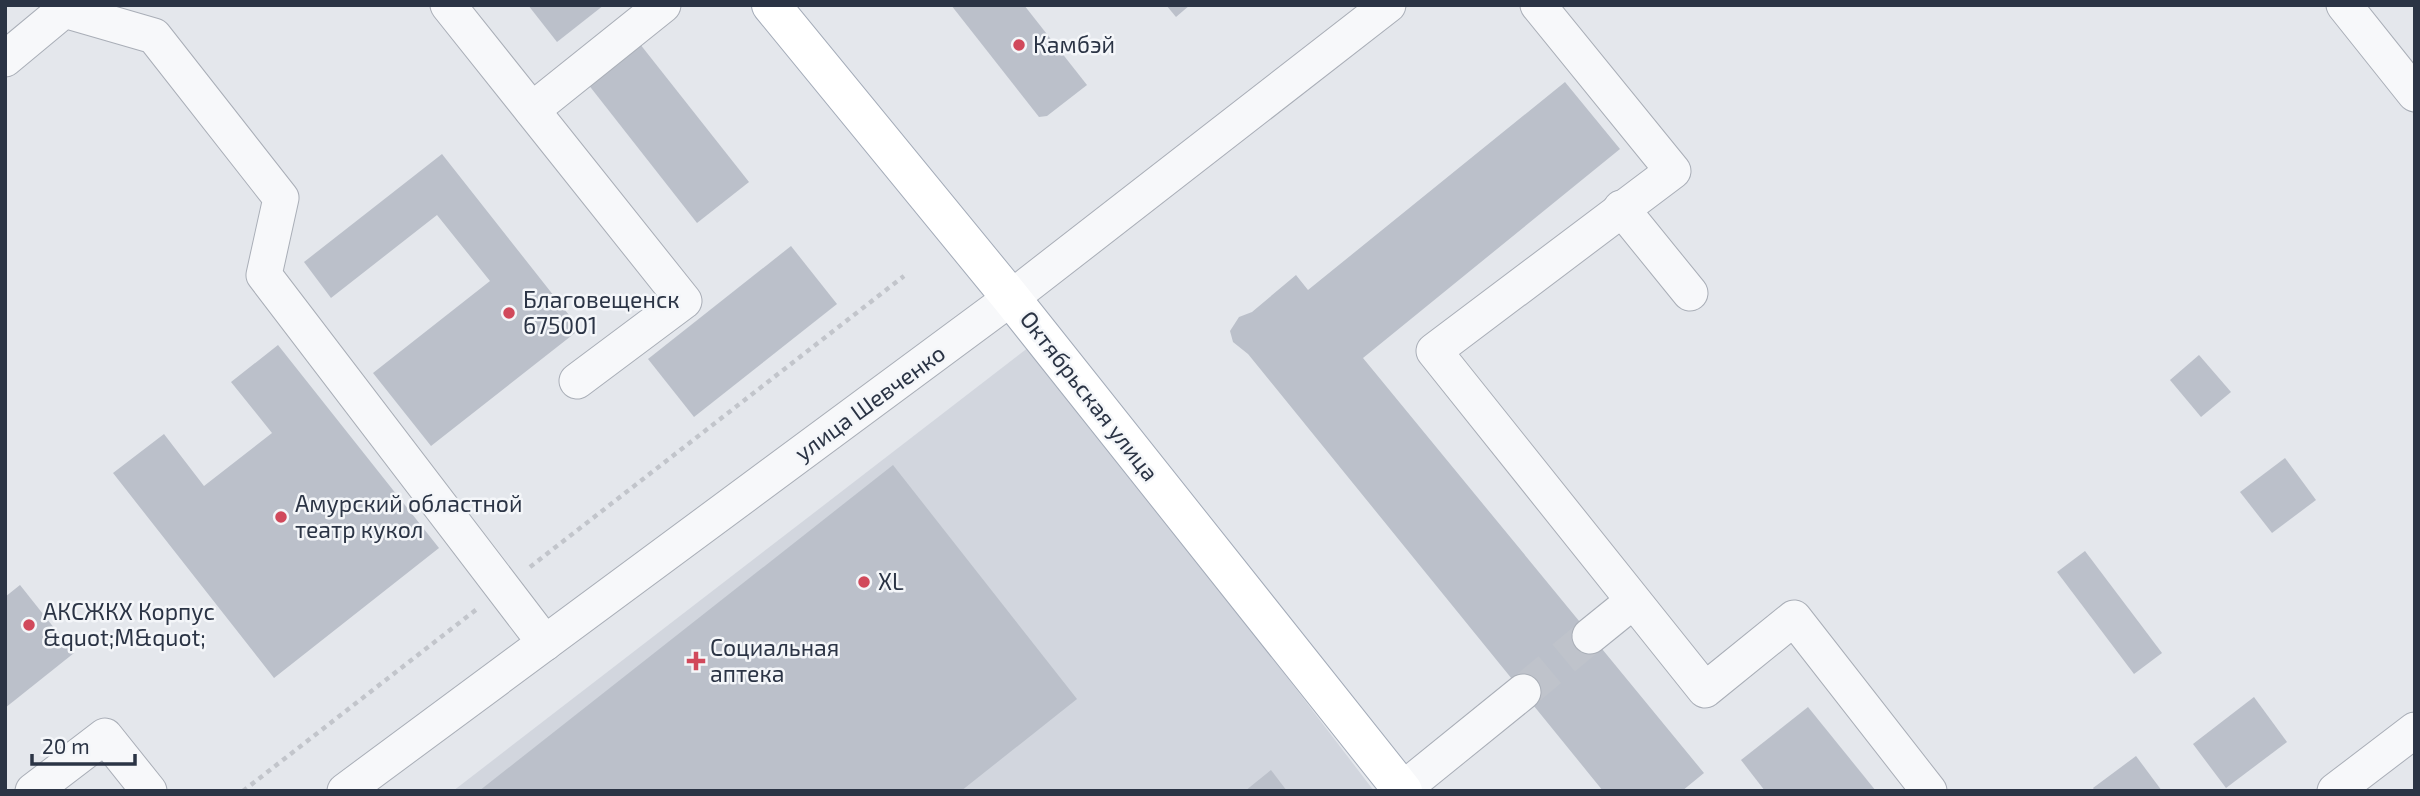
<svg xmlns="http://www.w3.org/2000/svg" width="2420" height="796" font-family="'Exo 2',sans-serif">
	<rect width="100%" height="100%" fill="#e4e7ec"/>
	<!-- built -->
	<path fill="#d2d6de" d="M1033,344L1374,791H453Z"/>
	<!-- building -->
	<g fill="#bbc0ca">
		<path d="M528,5H604L557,42Z"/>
		<path d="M951,5H1024L1087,85L1047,116L1039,117Z"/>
		<path d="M1166,5H1190L1176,17Z"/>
		<path d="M636,39L749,182L697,223L584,79Z"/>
		<path d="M1565,82L1620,149L1363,358L1704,773L1682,791H1603L1248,354L1233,342L1230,331L1239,317L1252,312L1296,275L1308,290Z"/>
		<path d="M442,154L580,329L431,446L373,373L490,281L437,215L331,298L304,262Z"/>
		<path d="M791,246L837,304L694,417L648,359Z"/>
		<path d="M278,345L439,548L274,678L113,473L164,434L204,486L272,433L231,382Z"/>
		<path d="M2199,355L2231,392L2201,417L2170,380Z"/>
		<path d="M2285,458L2316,500L2272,533L2240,492Z"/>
		<path d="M893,465L1077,699L961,791H479Z"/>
		<path d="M2085,551L2162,653L2134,674L2057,572Z"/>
		<path d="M20,585L74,653L5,708V597Z"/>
		<path d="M2254,697L2287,742L2226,788L2193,744Z"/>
		<path d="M1808,707L1876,791H1765L1741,760Z"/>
		<path d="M2136,756L2162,791H2095L2093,788Z"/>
		<path d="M1271,770L1287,791H1245Z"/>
	</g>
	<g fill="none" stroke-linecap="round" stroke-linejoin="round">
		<!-- minor-tunnel -->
		<path stroke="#bfc3cb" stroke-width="35" stroke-dasharray="35 18" stroke-linecap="butt" d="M1523,692L1590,636"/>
		<defs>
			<g id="minor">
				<path d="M448,5L684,301L577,381"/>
				<path d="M1538,5L1673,171L1434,351L1705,690L1794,618L1929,791"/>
				<path d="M2344,5L2415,94"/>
				<path d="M5,59L64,10L154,36L281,198L264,275L545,643"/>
				<path d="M532,110L663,5"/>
				<path d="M1621,208L1690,293"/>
				<path d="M1590,636L1632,602"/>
				<path d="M1402,790L1523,692"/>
				<path d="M33,791L105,736L149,791"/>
				<path d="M345,791L1011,298L1388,5"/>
				<path d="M2335,791L2415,730"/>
			</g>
			<path id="major" d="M771,5L1011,298L1403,791"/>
		</defs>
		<!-- minor casing -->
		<use href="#minor" stroke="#a9aeb7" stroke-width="37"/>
		<!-- major casing -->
		<use href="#major" stroke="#a3abb8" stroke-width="40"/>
		<!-- path -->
		<g stroke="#c2c5cb" stroke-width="4.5" stroke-dasharray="5 5" stroke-linecap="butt">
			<path d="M530,567L904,276"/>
			<path d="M243,791L477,609"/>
		</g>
		<!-- minor -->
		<use href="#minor" stroke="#f7f8fa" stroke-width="35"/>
		<!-- major -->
		<use href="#major" stroke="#fff" stroke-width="38"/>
	</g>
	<!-- markers -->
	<g fill="#d1495b" stroke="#f4f6f9" stroke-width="2.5">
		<circle cx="1019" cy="45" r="7"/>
		<circle cx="509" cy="313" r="7"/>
		<circle cx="281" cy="517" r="7"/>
		<circle cx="864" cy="582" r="7"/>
		<circle cx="29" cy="625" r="7"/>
		<path d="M692.5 650.5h7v7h7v7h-7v7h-7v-7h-7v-7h7z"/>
	</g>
	<g text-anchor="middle" stroke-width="5" stroke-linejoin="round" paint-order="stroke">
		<!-- poi labels -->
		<g font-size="23" fill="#2b3445" stroke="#f4f6f9" text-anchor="start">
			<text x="1033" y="53">Камбэй</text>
			<text x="523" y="308">Благовещенск<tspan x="523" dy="26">675001</tspan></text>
			<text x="295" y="512">Амурский областной<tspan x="295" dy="26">театр кукол</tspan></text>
			<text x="878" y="590">XL</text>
			<text x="43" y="620">АКСЖКХ Корпус<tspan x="43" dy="26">&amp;quot;М&amp;quot;</tspan></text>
			<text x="710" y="656">Социальная<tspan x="710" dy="26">аптека</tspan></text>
		</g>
		<!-- street labels -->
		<g font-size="23" fill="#2b3445" stroke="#f4f6f9">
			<text transform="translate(1089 396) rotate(52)" y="8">Октябрьская улица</text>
			<text transform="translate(870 403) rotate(-36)" y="8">улица Шевченко</text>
		</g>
	</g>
	<!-- border -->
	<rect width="2420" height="796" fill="none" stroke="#2b3445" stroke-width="14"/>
	<!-- scale -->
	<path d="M32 754v10h103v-10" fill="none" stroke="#2b3445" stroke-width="3.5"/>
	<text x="42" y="754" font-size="21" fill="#2b3445" stroke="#f4f6f9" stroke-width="5" paint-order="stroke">20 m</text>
</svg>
